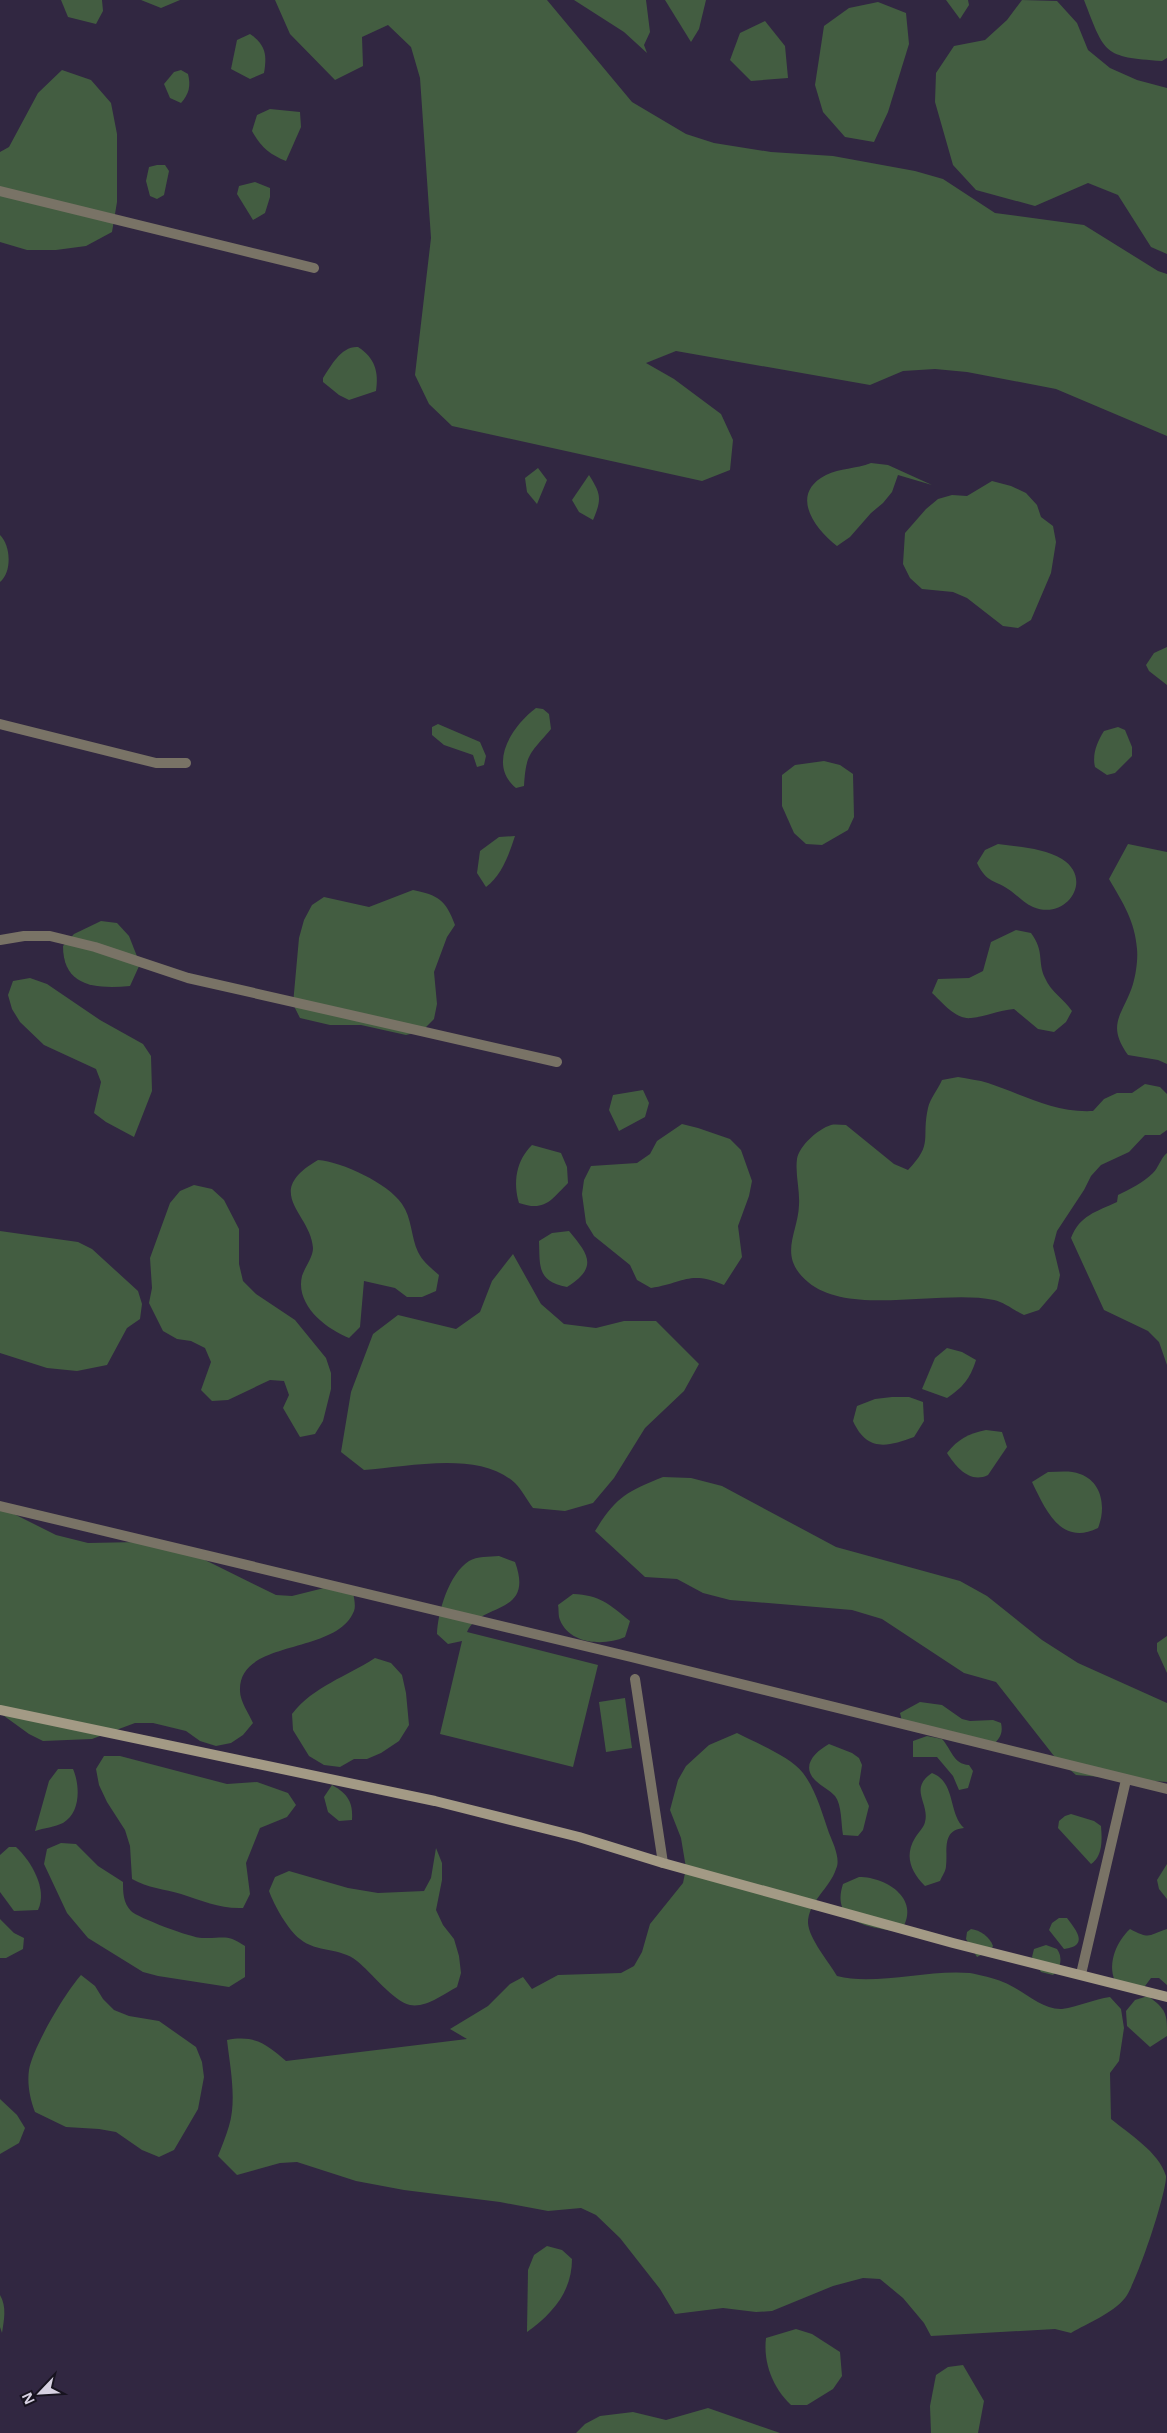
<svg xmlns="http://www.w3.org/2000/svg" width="1167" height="2433" font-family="'Open Sans',sans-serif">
	<rect width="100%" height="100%" fill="#312741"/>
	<!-- green -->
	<g fill="#435d41">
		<path d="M61,0H102L103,11L96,24L68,17Z"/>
		<path d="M141,0H180L161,8Z"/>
		<path d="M275,0H547L632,102L686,134L714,143L771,152L833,156L915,171L943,179L995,213L1084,225L1158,271L1167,274V436L1056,389L967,372L935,369L903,371L870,385L676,351L646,363L674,379L721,414L733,440L730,470L702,481L452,426L429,404L415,375L431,238L420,78L411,47L388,25L362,37L363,66L335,80L290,34Z"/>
		<path d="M574,0H646L650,32L644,45L647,53L624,32Z"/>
		<path d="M665,0H706L699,29L691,42Z"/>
		<path d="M946,0H968L969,5L960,19Z"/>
		<path d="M1022,0L1057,1L1077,23L1088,50L1110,68L1137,80L1167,88V254L1151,247L1118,195L1088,183L1035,206L976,190L953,165L935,102L936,73L954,46L985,40L1007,20Z"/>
		<path d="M1084,0H1167V58L1162,61C1103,57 1105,54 1084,0Z"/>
		<path d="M878,2L906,13L909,44L888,112L874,142L845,137L823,112L815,85L824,26L849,8Z"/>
		<path d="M765,21L785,46L788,78L751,81L730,60L740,33Z"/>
		<path d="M250,34C266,45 267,55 264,73L250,79L231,69L237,40Z"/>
		<path d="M62,70L91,80L111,103L117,134V202L112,232L86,246L56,250H27L0,242V152L9,147L38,93Z"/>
		<path d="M181,70L188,74C191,86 189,94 181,103L170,98L164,84L174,72Z"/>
		<path d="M270,109L300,112L301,127L286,161C269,154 261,147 252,131L257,115Z"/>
		<path d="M157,165H165L169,171L164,195L157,199L150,196L146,181L149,167Z"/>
		<path d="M255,182L270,188V197L265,213L253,220L237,194L239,186Z"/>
		<path d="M358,347C375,358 379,372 376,391L349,400L339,395L323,382V378C331,366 341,346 358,347Z"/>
		<path d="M871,463L888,465L932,485L898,475L892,492L883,503L871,513L850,537L837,546C814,528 789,494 826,475C840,468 856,469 871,463Z"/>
		<path d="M538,468L547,480L537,504L527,492L525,478Z"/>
		<path d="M589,475C601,494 602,499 593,520L579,512L572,500Z"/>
		<path d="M992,481L1011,486L1026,493L1037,505L1041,517L1053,526L1056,542L1051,573L1031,620L1018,628L1003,626L967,598L953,592L922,589L910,578L903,564L905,533L926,509L938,499L952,495L967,496Z"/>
		<path d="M0,535C11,546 12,572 0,582Z"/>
		<path d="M1167,647V685L1149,671L1146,665L1154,653Z"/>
		<path d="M536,708L543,709L549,714L551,729C530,754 526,753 524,786L516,788C487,764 512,726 536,708Z"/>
		<path d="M438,724L480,742L486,756L484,765L477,767L473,755L444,745L432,735V727Z"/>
		<path d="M1118,727L1125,730L1132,747V756L1115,773L1107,775L1095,767C1092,754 1097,742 1104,731Z"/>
		<path d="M824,761L840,765L853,774L854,817L848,830L822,845L806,844L794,833L782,806V775L795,765Z"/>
		<path d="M515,836C509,854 502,875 486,887L477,873L480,851L499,837Z"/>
		<path d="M998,844C1019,847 1044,848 1062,859C1094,879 1067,921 1033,907C1024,903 1019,897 1011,891C995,879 987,884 977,863L985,850Z"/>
		<path d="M1128,844L1167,852V1064L1158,1060L1128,1055C1105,1023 1124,1014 1133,984C1136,974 1138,959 1137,949C1135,921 1123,903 1109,879Z"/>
		<path d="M413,890C438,895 446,900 455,925L447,937L434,972L437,1004L434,1019L422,1031L406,1035L361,1025H330L300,1018L293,1004L299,938L304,920L312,905L324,897L369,907Z"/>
		<path d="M101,921L117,923L129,936L140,964L130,986C96,989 63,987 63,946L74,934Z"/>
		<path d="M1016,930L1031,933C1045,952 1037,961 1045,978C1051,992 1064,999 1072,1011L1066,1022L1054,1032L1038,1029L1014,1009C999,1010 985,1017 971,1018C956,1020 942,1002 932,993L938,979L969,978L983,971L991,942Z"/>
		<path d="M30,978L47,984L100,1020L143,1044L151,1056L152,1091L134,1137L106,1122L94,1113L101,1082L96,1069L44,1045L20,1022L12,1009L8,995L13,981Z"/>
		<path d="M958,1077C968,1079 979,1080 988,1083C1024,1095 1054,1113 1093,1111L1104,1099L1117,1093H1132L1145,1084L1160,1087L1167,1094V1130L1160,1135H1145L1129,1152L1101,1165L1091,1176L1084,1190L1057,1231L1053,1246L1060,1275L1057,1289L1039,1310L1024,1315C1015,1311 1004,1302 994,1300C942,1289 849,1317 808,1282C777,1256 798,1234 799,1205C800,1190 795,1174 797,1159C799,1146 818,1129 831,1125C835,1124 841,1125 846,1125L894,1164L908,1170C934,1143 921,1139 928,1108C930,1099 938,1089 942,1080Z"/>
		<path d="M643,1090L649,1103L645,1117L619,1131L609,1110L613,1095Z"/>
		<path d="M682,1124L698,1128L730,1139L741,1150L752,1181L749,1196L738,1226L742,1257L724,1285C689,1270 684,1283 651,1288L637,1280L630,1265L594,1236L586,1223L582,1194L584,1180L591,1166L637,1163L650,1154L657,1141Z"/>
		<path d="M532,1145L561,1153L567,1167L568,1183C551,1200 545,1212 519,1203C513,1182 516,1161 532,1145Z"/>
		<path d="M1167,1153V1365L1159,1342L1148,1331L1104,1310L1071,1238C1080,1215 1096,1212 1117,1202L1118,1195C1130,1189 1143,1183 1153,1173C1159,1167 1160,1159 1167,1153Z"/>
		<path d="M318,1160C342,1162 388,1183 402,1204C412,1218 411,1237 418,1252C423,1262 431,1268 439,1275L436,1291L422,1297H407L395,1288L364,1281L360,1327L349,1338C326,1329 295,1305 302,1276C305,1267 313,1257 313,1248C311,1213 261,1193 318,1160Z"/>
		<path d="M194,1185L212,1189L224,1200L239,1229V1264L243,1281L256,1294L295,1320L326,1358L331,1373V1389L323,1421L315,1434L300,1437L283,1408L289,1395L284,1381L270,1380L228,1400L212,1401L201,1390L211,1362L205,1348L191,1341L177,1339L163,1331L149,1303L152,1288L150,1258L170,1203L180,1191Z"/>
		<path d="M0,1231L78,1242L92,1249L138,1291L142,1304L140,1319L127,1328L107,1365L77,1371L47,1368L0,1353Z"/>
		<path d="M569,1231C588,1254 599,1267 567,1287C537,1281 540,1267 539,1241L552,1233Z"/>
		<path d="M513,1254L541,1304L564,1324L596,1328L624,1321H656L699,1364L684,1391L645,1428L614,1478L593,1503L565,1511L533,1508C527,1500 522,1490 515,1483C479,1450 408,1467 364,1470L341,1452L351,1392L373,1334L398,1315L456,1329L480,1312L492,1281Z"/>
		<path d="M947,1348L962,1352L976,1360C970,1379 963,1387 947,1398L922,1389L935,1358Z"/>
		<path d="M892,1397H909L923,1402L924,1421L914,1437C887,1447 867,1452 853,1421L857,1406L875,1399Z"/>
		<path d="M986,1430L1002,1432L1007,1447L988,1475C970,1484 956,1467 947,1453C958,1439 968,1434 986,1430Z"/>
		<path d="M1048,1472C1059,1472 1070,1470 1080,1474C1103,1482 1106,1509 1098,1528C1061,1546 1046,1511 1032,1482Z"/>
		<path d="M663,1477L691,1478L722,1486L836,1547L960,1581L987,1596L1042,1640L1078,1663L1167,1703V1782L1076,1775L1054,1756L996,1682L964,1673L882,1619L852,1610L730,1600L703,1593L677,1579L645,1577L595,1531C616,1497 626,1492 663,1477Z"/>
		<path d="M0,1507L56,1535L88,1543L139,1542L203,1559L276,1595L292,1596L324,1588L353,1592C354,1598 356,1606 354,1611C336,1656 238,1638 240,1691C240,1701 249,1714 253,1723L243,1735L231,1743L216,1746L200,1741L186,1731L153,1723H135L92,1739L43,1741L29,1734L0,1713Z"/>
		<path d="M499,1556L515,1562C535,1616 480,1602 467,1632L598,1665L573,1767L440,1734L462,1641L448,1644L437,1634C438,1611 449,1574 469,1561C477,1556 489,1557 499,1556Z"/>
		<path d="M573,1594C600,1595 609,1604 630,1621L625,1637C605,1646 570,1645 560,1620C558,1616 559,1609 558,1605Z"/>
		<path d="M1167,1636V1673L1157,1651V1643Z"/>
		<path d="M375,1658L391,1663L402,1675L406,1693L409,1725L399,1741L381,1753L367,1759H354L340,1767L324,1765L309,1756L293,1730L292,1714C314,1686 346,1677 375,1658Z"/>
		<path d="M625,1698L632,1748L606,1752L599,1702Z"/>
		<path d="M920,1702L942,1705L962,1719L970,1721L993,1720L1001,1723C1003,1732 1001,1737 994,1744L902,1721L900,1713Z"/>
		<path d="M737,1733C756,1743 790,1756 803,1773C816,1790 822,1813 829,1833C833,1843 841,1859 836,1869C830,1888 808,1902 808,1923C809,1939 829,1962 837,1976C875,1986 928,1969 970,1973C980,1975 994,1978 1003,1982C1022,1989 1041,2010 1062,2009C1078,2007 1094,1999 1110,1997L1121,2009L1124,2028L1119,2061L1110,2073L1111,2119C1129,2134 1159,2152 1166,2176C1167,2192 1137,2283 1125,2298C1113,2313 1088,2323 1071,2333L1055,2329L931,2336L924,2323L903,2298L880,2279L863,2278L833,2286L772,2311L756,2312L723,2308L675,2314L660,2289L620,2238L596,2215L581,2208L548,2211L500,2202L404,2190L356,2181L297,2162L280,2163L237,2175L218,2156C222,2146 226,2136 229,2126C237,2099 230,2067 227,2040C255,2035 266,2044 286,2061L467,2039L450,2029L488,2006L510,1984L523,1977L532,1989L558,1975L621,1973L634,1966L642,1952L650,1924L683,1883L686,1868L681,1838L670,1810L678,1780L686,1766L709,1745Z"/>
		<path d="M927,1736L942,1739C952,1750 953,1764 969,1765L973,1771L968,1788L959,1790L953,1776L937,1757H913V1741Z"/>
		<path d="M829,1744L852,1753L859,1758L862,1765L859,1784L869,1806L863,1830L858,1836L843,1835C841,1824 842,1805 835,1796C830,1790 822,1787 816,1781C800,1766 815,1752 829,1744Z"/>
		<path d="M104,1756H120L227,1784L257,1782L288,1793L296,1805L287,1817L260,1828L246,1863L250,1894L243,1908C220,1909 203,1901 181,1894C164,1889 148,1888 132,1879L130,1846L125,1830L107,1802L99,1785L96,1769Z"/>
		<path d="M58,1769H73C80,1785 81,1813 63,1823C55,1827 44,1828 35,1831L49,1781Z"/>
		<path d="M932,1773C956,1782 948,1813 964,1828C941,1830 948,1851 946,1866C946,1871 942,1876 940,1881L925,1886C911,1872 904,1856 915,1838C918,1833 924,1827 925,1822C930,1803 908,1789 932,1773Z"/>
		<path d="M332,1785C348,1794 353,1802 352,1820L339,1821L328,1812L324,1797Z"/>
		<path d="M1071,1814L1094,1821L1101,1826C1102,1839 1103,1856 1091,1864L1058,1828L1059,1821L1065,1816Z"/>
		<path d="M61,1843L76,1844L98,1866L123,1882C123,1892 123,1903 131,1911C138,1918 192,1938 202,1938C223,1939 226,1933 245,1946V1977L229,1987L158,1976L143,1972L88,1938L67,1913L44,1864L47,1849Z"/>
		<path d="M9,1847H16C31,1861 48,1889 38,1910L14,1911L0,1892V1855Z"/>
		<path d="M436,1848L442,1863V1880L436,1910L443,1925L454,1939L459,1956L461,1973L457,1987C444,1994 426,2008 410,2005C393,2001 371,1972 357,1961C340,1947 317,1953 300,1939C288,1930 274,1905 269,1891L275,1877L289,1871L348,1888L378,1893L424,1891L431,1878Z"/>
		<path d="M1167,1864V1899L1159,1889L1157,1880Z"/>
		<path d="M859,1877C888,1877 923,1901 900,1932C871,1927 830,1924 843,1884Z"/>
		<path d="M1059,1918H1067C1077,1931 1089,1946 1064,1949L1049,1930L1052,1923Z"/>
		<path d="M0,1919L14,1933L24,1938L23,1949L6,1958H0Z"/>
		<path d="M971,1929C980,1930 990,1937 993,1946L991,1950L977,1957L966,1939L967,1932Z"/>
		<path d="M1130,1929C1151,1940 1148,1935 1167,1929V1985L1159,1978H1151L1142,1990L1115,1981C1107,1963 1117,1941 1130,1929Z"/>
		<path d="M1046,1945L1057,1949C1063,1957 1061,1969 1053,1975L1041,1972L1032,1957L1034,1949Z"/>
		<path d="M81,1975L95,1986L103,1999L114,2010L129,2016L159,2021L196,2047L202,2062L204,2077L198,2109L174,2150L159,2157L142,2150L116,2132L99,2129L66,2127L35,2112C30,2099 27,2084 29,2070C33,2047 65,1993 81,1975Z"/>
		<path d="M1148,1996C1167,2010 1167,2014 1167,2036L1150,2047L1127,2026L1126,2011L1135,2000Z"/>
		<path d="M0,2099L17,2115L25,2128L19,2143L0,2154Z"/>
		<path d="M547,2246L562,2250L572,2259C572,2292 552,2314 527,2332L528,2270L534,2255Z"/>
		<path d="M0,2295C7,2307 4,2320 2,2333L0,2327Z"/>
		<path d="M796,2329L812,2334L840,2352L842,2376L833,2389L807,2405H791C773,2388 763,2363 766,2338Z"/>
		<path d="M963,2365L984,2401L978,2433H931L930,2406L936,2375L948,2367Z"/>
		<path d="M708,2408L780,2433H576L585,2424L600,2416L633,2412L666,2420Z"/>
	</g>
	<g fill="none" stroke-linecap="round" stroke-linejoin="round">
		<!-- street -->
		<g stroke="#797366" stroke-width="10">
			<path d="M0,191L314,268"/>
			<path d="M0,724L156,763H186"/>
			<path d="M0,940L24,936H50L95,947L188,978L557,1062"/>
			<path d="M0,1506L631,1657L1167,1789"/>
			<path d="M635,1679L663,1863"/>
			<path d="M1081,1974L1126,1780"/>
		</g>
		<!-- secondary -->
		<path stroke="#a39a85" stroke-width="10" d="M0,1710L435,1801L579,1837L663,1863L953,1943L1167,1997"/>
	</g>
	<!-- north arrow -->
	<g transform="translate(40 2393) rotate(245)" stroke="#17131f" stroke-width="4" paint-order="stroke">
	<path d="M0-4L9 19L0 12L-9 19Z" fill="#d7d1e2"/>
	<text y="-8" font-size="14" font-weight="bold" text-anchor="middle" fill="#d7d1e2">N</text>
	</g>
</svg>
